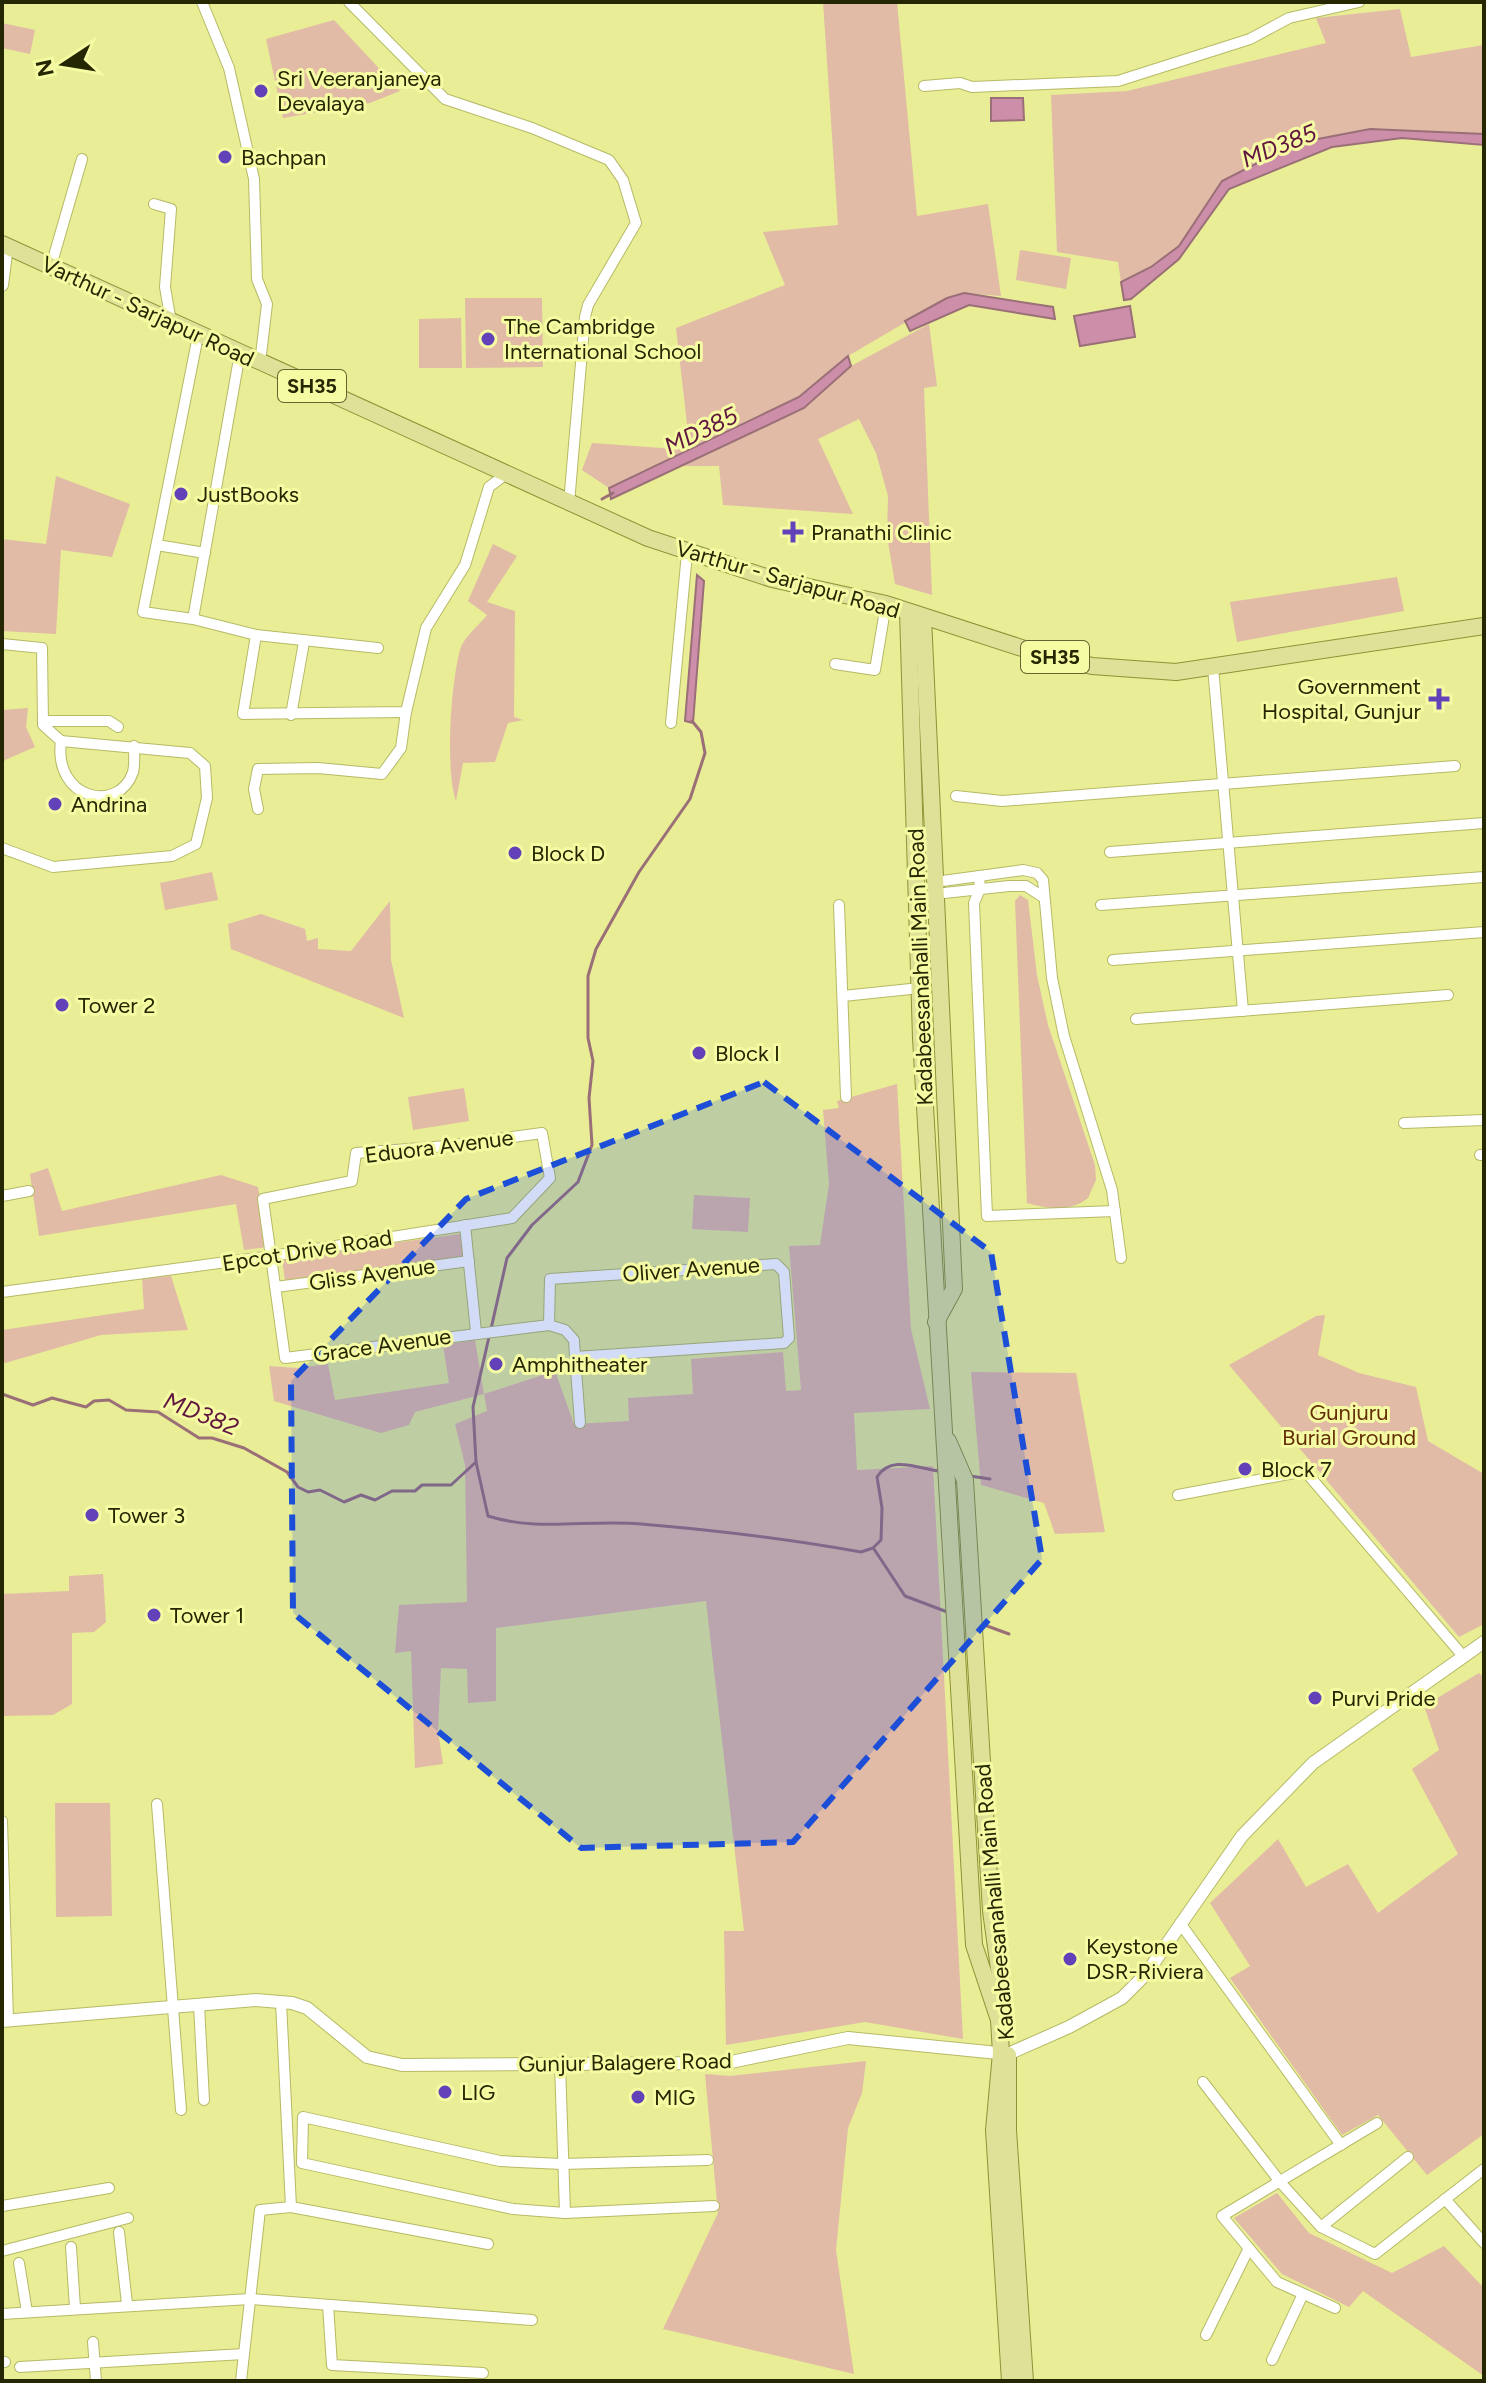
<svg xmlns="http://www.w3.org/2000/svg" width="1486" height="2383" font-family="Figtree,sans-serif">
	<rect width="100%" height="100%" fill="#e8ed96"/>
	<!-- green -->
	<g fill="#e1bba6">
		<path d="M823,2H897L917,216L988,204L1001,296L964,293L947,298L848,356L799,397L609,488L582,470L592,443L690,450L676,328L785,285L763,232L838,225Z"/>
		<path d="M1400,9L1411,57L1484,45V134L1370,129L1222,181L1179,246L1151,267L1121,282L1118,262L1057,252L1051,95L1127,91L1326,43L1316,18Z"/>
		<path d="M334,20L400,91L370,103L283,118L266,39Z"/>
		<path d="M2,23L35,30L30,54L2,48Z"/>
		<path d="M1020,250L1071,258L1066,289L1016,280Z"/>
		<path d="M465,298H542L543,367L466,368Z"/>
		<path d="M461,318L462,368H419V319Z"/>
		<path d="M929,324L937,386L924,388L932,595L895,584L887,536L888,496L876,453L859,419L818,439L853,514L723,505L719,466H683L804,408L851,366Z"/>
		<path d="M56,476L130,504L112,557L61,550L56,634L2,631V539L46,544Z"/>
		<path d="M493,544L517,556L487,602L515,611L514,717L523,720L508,723L495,762L463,763L456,801C445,770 451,682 460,650C463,638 479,625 487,615L468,601Z"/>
		<path d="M1397,577L1404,611L1237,642L1230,602Z"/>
		<path d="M28,708L26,727L35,747L5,760L2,766V710Z"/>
		<path d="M212,872L218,900L165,910L160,883Z"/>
		<path d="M1020,895L1028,900L1037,975L1048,1025L1095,1165L1096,1180L1088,1198C1071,1212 1047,1209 1027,1203L1015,901Z"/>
		<path d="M390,901L391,960L404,1018L231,949L228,924L261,914L305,929L307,941L318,938V949L351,951Z"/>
		<path d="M897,1084L911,1329L930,1409L854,1413L857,1470L933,1466L963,2039L865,2022L726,2045L724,1931H744L706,1601L496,1628V1701L468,1703L467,1669L441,1668L438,1731L443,1764L415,1768L411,1651L395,1653L399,1605L467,1602L465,1465L455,1424L487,1411L484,1394L415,1412L409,1425L381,1433L274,1401L269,1366L298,1368L328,1364L335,1400L449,1383L443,1345L475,1340L484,1394L555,1371L574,1424L629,1421L628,1398L693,1394L691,1359L783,1352L786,1391L801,1390L789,1246L820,1245L829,1184L823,1110L839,1108L837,1101Z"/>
		<path d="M464,1088L469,1121L413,1130L408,1097Z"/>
		<path d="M48,1168L62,1211L221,1175L258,1187L267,1247L244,1250L236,1204L39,1236L30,1174Z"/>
		<path d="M694,1195L750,1198L748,1232L692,1229Z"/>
		<path d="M460,1234L463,1257L285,1281L282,1258Z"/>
		<path d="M171,1276L188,1330L101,1335L2,1364V1330L144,1309L142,1278Z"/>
		<path d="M1325,1315L1318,1355L1359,1373L1416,1387L1428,1441L1484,1474V1624L1459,1637L1229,1365L1316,1316Z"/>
		<path d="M971,1372L1076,1373L1105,1532L1055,1534L1044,1503L981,1485Z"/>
		<path d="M103,1574L106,1622L94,1632L72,1633V1704L53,1715L2,1716V1594L69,1591V1576Z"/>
		<path d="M1479,1673L1484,1678V2134L1427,2175L1378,2115L1342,2135L1230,1978L1250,1966L1210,1903L1278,1839L1306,1887L1348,1864L1378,1913L1458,1854L1412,1769L1439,1750L1424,1706Z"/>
		<path d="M55,1803H110L112,1916L56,1917Z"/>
		<path d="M866,2061L862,2093L848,2128L836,2250L854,2374L663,2329L718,2213L705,2074L730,2076Z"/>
		<path d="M1277,2193L1309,2233L1392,2273L1444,2246L1484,2288V2376L1363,2291L1349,2307L1282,2274L1234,2218Z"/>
	</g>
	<!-- water -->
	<g fill="#cc8ea9" stroke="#9a6f77" stroke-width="2">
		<path d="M991,98H1023L1024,120L991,121Z"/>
		<path d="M1370,129L1484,134V145L1402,138L1332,147L1229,189L1179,259L1131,299L1124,300L1121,282L1151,267L1179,246L1222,181L1297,143Z"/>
		<path d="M964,293L1053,307L1055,319L969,305L910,331L905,321L947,298Z"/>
		<path d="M1130,306L1135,337L1080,346L1074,316Z"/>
		<path d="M848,356L851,366L804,408L611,499L609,488L799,397Z"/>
		<path d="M697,575L704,581L693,723L685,721Z"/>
	</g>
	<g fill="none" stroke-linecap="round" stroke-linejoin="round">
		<!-- stream -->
		<g stroke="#9a6f77" stroke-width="3">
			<path d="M602,499L613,493"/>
			<path d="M491,1329L507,1258L532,1225L578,1182L592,1145L589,1098L593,1061L588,1038V976L596,949L639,872L690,799L705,753L701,732L692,721"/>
			<path d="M2,1394L33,1405L52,1398L86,1407L94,1401L109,1400L126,1410L158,1412L199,1438H212L244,1448L287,1472L298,1487L308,1492L320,1490L344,1502L361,1495L375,1500L392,1491H415L422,1485H451L476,1462L473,1407L489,1337"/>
			<path d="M476,1462L488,1516C538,1532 589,1519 641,1524C713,1530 789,1539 861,1552L873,1548L881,1540L882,1508L877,1477C891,1455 916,1468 939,1471"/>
			<path d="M970,1476L990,1479"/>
			<path d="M874,1549L905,1596L950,1613"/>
			<path d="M979,1623L1009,1634"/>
		</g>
		<defs>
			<g id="minor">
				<path d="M202,2L229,68L254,179L257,279L267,304L260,363"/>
				<path d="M349,2L445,99L532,128L609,160L623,180L636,223L588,305L585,317L569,503"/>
				<path d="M924,86L960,83L972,87L1118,81L1250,39L1289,18L1359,2"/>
				<path d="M154,204L171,209L165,287L171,322"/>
				<path d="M51,266L82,159"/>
				<path d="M198,336L143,612L193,619L256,635L378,648"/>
				<path d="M157,545L205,553"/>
				<path d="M193,619L240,353"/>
				<path d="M256,635L243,714L406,712L426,628L465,565L489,487L506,474"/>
				<path d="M2,644L42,648L43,725L61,741L190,753L205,766L207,798L196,844L172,856L53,867L2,848"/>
				<path d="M835,664L875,670L886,604"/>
				<path d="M1213,667L1243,1011"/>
				<path d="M291,715L304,642"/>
				<path d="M43,721H109L118,727"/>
				<path d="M671,723L687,553"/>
				<path d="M61,741C53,800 119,814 133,772C135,765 134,754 134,746"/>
				<path d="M956,796L1002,801L1455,766"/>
				<path d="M258,809L254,789L258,769L318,768L382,774L401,748L406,712"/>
				<path d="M1110,852L1484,823"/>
				<path d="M979,876L980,889L974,903L987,1216L1115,1211"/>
				<path d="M935,882L1023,870L1037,873L1043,880L1052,978L1064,1036L1112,1190L1121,1258"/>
				<path d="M935,894L1009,886H1026L1043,897"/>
				<path d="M839,905L846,1097"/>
				<path d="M1101,905L1484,877"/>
				<path d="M1113,960L1484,932"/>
				<path d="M843,996L920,988"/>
				<path d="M1136,1019L1448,995"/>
				<path d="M1404,1123L1484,1120"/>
				<path d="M1480,1155H1484"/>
				<path d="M2,1196L29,1191"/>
				<path d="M465,1225L476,1332"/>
				<path d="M276,1287L469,1261"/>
				<path d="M2,1292L272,1256L512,1218L550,1178L542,1133L447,1146L356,1153L352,1181L263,1199L285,1358L549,1325L565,1330L574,1340L575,1357L784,1343L789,1338L784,1272L776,1264L550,1279L549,1325"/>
				<path d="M575,1357L580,1423"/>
				<path d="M1178,1495L1305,1471L1463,1656"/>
				<path d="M157,1804L181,2110"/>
				<path d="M2,1821L8,2020"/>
				<path d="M1180,1923L1341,2145"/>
				<path d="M281,2002L291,2207"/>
				<path d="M199,2005L204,2100"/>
				<path d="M560,2064L565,2213"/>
				<path d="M1203,2082L1281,2183L1321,2227L1375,2254L1484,2169"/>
				<path d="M708,2160L562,2164L500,2161L303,2117L302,2163L513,2209L565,2213L714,2206"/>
				<path d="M1445,2199L1484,2243"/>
				<path d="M2,2206L109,2188"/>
				<path d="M1321,2227L1408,2157"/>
				<path d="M119,2232L127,2304"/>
				<path d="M71,2247L75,2308"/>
				<path d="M2,2251L128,2218"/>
				<path d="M19,2263L27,2312"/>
				<path d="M328,2305L332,2365L483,2373"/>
				<path d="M1335,2308L1277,2282L1222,2216L1377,2123"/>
				<path d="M2,2314L250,2299L532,2320"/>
				<path d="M1206,2335L1249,2248"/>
				<path d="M93,2342L96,2381"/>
				<path d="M1272,2360L1303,2294"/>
				<path d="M2,2362H5"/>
				<path d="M20,2367L244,2354"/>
				<path d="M241,2381L260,2210L291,2207L488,2244"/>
			</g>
			<g id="tertiary">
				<path d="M2,285L7,246"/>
				<path d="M2,2021L256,2000L292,2003L307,2008L367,2057L402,2065L726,2063L848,2038L1008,2054L1069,2027L1122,1998L1146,1974L1242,1836L1313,1763L1484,1642"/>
			</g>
			<g id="primary">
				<path d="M2,244L648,538L772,579L886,604L1031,651L1092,666L1176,672L1484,626"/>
				<path d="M908,612L921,1038L974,1945L999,2020L1001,2053L994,2130L1010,2381"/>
				<path d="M923,617L954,1289L936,1322"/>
				<path d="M948,1441L965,1480L991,1911L1005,2012"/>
				<path d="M1008,2055V2130L1025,2381"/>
			</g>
		</defs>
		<!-- minor casing -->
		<use href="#minor" stroke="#b6ba65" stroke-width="12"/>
		<!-- tertiary casing -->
		<use href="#tertiary" stroke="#b6ba65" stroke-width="14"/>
		<!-- primary casing -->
		<use href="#primary" stroke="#8f9336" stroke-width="18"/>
		<!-- minor -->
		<use href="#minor" stroke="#fff" stroke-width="10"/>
		<!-- tertiary -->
		<use href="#tertiary" stroke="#fff" stroke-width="12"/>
		<!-- primary -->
		<use href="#primary" stroke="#dee197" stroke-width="16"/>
	</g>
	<!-- marked area -->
	<path fill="#1d4ed8" fill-opacity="0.2" stroke="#1d4ed8" stroke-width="6" stroke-dasharray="16 10" stroke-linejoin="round" d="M764,1082L991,1252L1042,1559L793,1842L581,1848L293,1613L291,1381L466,1199Z"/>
	<!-- markers -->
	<g fill="#6341b9" stroke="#f5fba3" stroke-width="3">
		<circle cx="261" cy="91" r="8"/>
		<circle cx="225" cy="157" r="8"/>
		<circle cx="488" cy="339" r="8"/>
		<circle cx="181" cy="494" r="8"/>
		<path d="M789 520h8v8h8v8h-8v8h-8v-8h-8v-8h8z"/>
		<path d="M1435 687h8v8h8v8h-8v8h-8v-8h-8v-8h8z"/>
		<circle cx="55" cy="804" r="8"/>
		<circle cx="515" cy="853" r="8"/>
		<circle cx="62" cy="1005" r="8"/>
		<circle cx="699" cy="1053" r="8"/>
		<circle cx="496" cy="1364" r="8"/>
		<circle cx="1245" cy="1469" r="8"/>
		<circle cx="92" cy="1515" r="8"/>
		<circle cx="154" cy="1615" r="8"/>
		<circle cx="1315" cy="1698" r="8"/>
		<circle cx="1070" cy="1959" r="8"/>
		<circle cx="445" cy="2092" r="8"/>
		<circle cx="638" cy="2097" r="8"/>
	</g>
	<g text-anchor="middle" stroke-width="6" stroke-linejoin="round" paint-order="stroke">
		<!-- shield labels -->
		<g fill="#f5fba3" stroke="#636632" stroke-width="2">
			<rect x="278" y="370" width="68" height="32" rx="6"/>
			<rect x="1021" y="641" width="68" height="32" rx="6"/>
		</g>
		<g font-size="20" font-weight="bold" fill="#252602">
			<text x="312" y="393">SH35</text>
			<text x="1055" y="664">SH35</text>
		</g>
		<!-- poi labels -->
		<g font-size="22" fill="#252602" stroke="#f5fba3" text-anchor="start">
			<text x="277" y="86">Sri Veeranjaneya<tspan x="277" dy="25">Devalaya</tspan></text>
			<text x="241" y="165">Bachpan</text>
			<text x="504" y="334">The Cambridge<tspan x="504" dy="25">International School</tspan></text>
			<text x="197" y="502">JustBooks</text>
			<text x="811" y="540">Pranathi Clinic</text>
			<text x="1421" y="694" text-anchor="end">Government<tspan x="1421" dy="25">Hospital, Gunjur</tspan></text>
			<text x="71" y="812">Andrina</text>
			<text x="531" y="861">Block D</text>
			<text x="78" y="1013">Tower 2</text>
			<text x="715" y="1061">Block I</text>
			<text x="512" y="1372">Amphitheater</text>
			<text x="1261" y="1477">Block 7</text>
			<text x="108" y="1523">Tower 3</text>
			<text x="170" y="1623">Tower 1</text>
			<text x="1331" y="1706">Purvi Pride</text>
			<text x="1086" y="1954">Keystone<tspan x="1086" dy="25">DSR-Riviera</tspan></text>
			<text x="461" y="2100">LIG</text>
			<text x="654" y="2105">MIG</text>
		</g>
		<!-- street labels -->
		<g font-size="22" fill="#252602" stroke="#f5fba3">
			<text transform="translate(148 311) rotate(25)" y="8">Varthur - Sarjapur Road</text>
			<text transform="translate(788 579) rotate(16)" y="8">Varthur - Sarjapur Road</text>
			<text transform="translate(920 967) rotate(-92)" y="8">Kadabeesanahalli Main Road</text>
			<text transform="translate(439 1146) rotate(-7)" y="8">Eduora Avenue</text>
			<text transform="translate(307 1250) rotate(-9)" y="8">Epcot Drive Road</text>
			<text transform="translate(691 1269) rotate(-4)" y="8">Oliver Avenue</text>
			<text transform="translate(372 1274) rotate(-8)" y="8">Gliss Avenue</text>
			<text transform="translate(382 1345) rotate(-8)" y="8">Grace Avenue</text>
			<text transform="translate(994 1902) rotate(-95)" y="8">Kadabeesanahalli Main Road</text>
			<text transform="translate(625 2062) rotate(-1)" y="8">Gunjur Balagere Road</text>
		</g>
		<!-- park labels -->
		<g font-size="22" fill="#642f07" stroke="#f5fba3">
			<text x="1349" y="1420">Gunjuru<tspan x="1349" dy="25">Burial Ground</tspan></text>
		</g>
		<!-- water labels -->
		<g font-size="24" font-style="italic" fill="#60163f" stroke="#f5fba3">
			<text transform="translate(1279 146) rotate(-22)" y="8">MD385</text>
			<text transform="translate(701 431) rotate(-26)" y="8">MD385</text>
			<text transform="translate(201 1414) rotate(22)" y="8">MD382</text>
		</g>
	</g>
	<!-- border -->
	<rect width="1486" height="2383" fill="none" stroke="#252602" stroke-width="8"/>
	<!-- north arrow -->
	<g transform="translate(64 64) rotate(258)" stroke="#f5fba3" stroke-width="6" paint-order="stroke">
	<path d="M0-6L14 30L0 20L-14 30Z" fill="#252602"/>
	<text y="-12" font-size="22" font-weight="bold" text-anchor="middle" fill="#252602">N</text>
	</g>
</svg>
